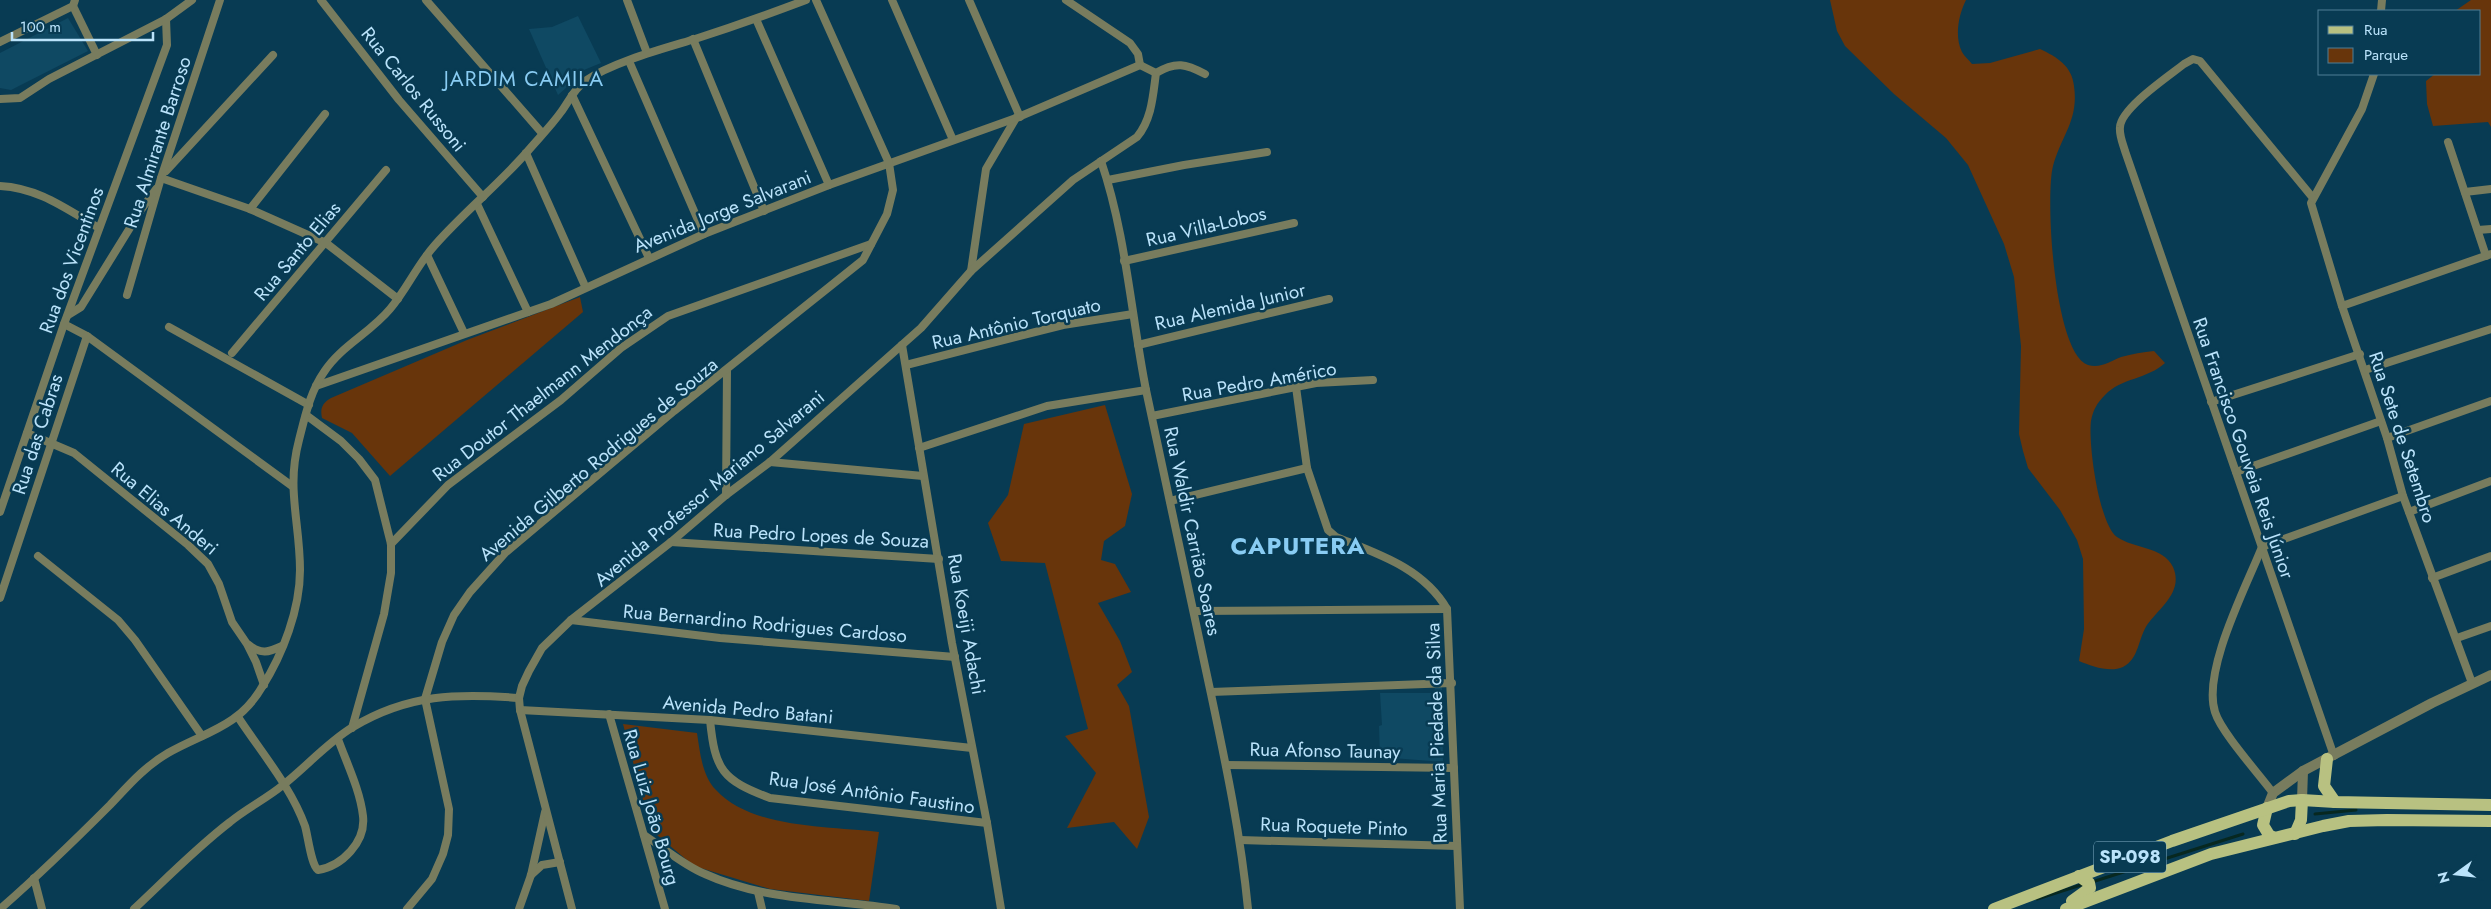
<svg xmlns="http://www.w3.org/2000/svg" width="2491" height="909" font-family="Jost,sans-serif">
	<rect width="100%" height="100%" fill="#083b53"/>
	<!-- built -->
	<g fill="#0f4963">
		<path d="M578,16L601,63L574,74L576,79L558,95L529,29L552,27Z"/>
		<path d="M68,18L88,51L11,90L0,88V53Z"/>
		<path d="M1435,687H1442L1443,762L1380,757L1379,726L1382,725L1380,693H1434Z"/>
	</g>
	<!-- green -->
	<g fill="#68350b">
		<path d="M1830,0H1966C1959,14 1954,36 1962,52C1964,56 1969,60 1972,64L1990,63L2040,49C2057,57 2072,66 2074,86C2079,120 2061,136 2053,166C2045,197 2054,354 2088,365C2100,369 2111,361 2121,357C2132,354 2143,352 2154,351L2165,363C2148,379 2121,378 2105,395C2097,403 2093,410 2091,421C2088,444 2099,524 2117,537C2134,549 2163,546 2173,567C2184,592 2159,608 2147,625C2138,639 2139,659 2123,667C2110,673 2091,666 2079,661L2084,629L2083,559L2077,540L2060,510L2028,468L2023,451L2019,434L2021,346L2014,277L2004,244L1968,165L1946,138L1894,94L1845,46L1837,31Z"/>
		<path d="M2471,0H2491V127L2488,122L2433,126L2427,104L2426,81L2435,74H2480V11H2455Z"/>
		<path d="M580,297L583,312L390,476L352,433L322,418C320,409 322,403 331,398L467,340Z"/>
		<path d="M1105,405L1132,494L1125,526L1104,541L1101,560L1115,564L1131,592L1098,603L1120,641L1132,672L1117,685L1129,706L1149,817L1137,849L1114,822L1067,828L1096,773L1065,736L1088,729L1045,563L1001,561L988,523L1008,495L1024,424Z"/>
		<path d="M623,724L697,733C700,752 702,776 716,790C752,829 829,826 879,832L869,901L770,889L694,866L651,830Z"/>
	</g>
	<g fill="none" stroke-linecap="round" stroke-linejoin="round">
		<!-- stream -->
		<g stroke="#072820" stroke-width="3">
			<path d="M2315,814L2356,810"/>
			<path d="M2092,882L2243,834"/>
			<path d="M2037,899L2084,884"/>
		</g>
		<!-- minor -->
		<g stroke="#787c5e" stroke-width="8">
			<path d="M321,0L399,100L483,197"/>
			<path d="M426,0L542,133"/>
			<path d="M627,0L647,53"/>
			<path d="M892,0L953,140"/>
			<path d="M969,0L1020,117"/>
			<path d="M1066,0L1130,43L1138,54L1140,65"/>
			<path d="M73,6L97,55"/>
			<path d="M2381,11L2382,0"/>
			<path d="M756,19L829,185"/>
			<path d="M693,39L764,211"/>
			<path d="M0,42L73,6L75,0"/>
			<path d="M629,61L704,234"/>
			<path d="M1140,65L1156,73"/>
			<path d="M2374,74L2362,109L2311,203L2342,306L2387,438L2403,496L2472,683"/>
			<path d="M572,95L649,258"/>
			<path d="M0,99L20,98L49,79L166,19L192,0"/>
			<path d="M2448,142L2486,256"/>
			<path d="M526,153L585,286"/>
			<path d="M1101,161C1126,234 1131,314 1146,390C1167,491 1190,592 1211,694C1226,765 1241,836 1248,909"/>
			<path d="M166,171L273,55"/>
			<path d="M161,178L250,209L326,243L398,299"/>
			<path d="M1108,180L1184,165L1267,152"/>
			<path d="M0,186C39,188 66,209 99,228"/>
			<path d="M2465,192L2491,189"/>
			<path d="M2313,198L2200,61L2193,59L2184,64C2169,76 2121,108 2120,127C2119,135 2123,144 2125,151L2334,756"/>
			<path d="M477,204L528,312"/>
			<path d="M250,209L325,114"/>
			<path d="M2478,230L2491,229"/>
			<path d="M427,255L464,333"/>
			<path d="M1124,261L1294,223"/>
			<path d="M971,271L986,169L1016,118"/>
			<path d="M127,295L161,178L220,0"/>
			<path d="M2342,306L2491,254"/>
			<path d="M68,315L81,307L141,210L156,189"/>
			<path d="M64,324L87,336L292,486"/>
			<path d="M169,327L309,405"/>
			<path d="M902,345L952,643L987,823L1001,909"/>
			<path d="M1138,345L1329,299"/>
			<path d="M232,353L386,170"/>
			<path d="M906,365L1063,325L1133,314"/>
			<path d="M2365,370L2491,329"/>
			<path d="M316,386L551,304L704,234L829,185L1016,118L1140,65"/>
			<path d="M1296,387L1307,468L1328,530L1336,537C1378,554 1423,568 1447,609L1460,909"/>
			<path d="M2211,402L2360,354"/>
			<path d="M306,415L341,441L359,459L375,480L391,544V573L384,614L352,728"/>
			<path d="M1152,416L1316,383L1373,380"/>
			<path d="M27,433L74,453L188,545L208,564L219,584L232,622L247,644L256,662L264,685"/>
			<path d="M2387,438L2491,401"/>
			<path d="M919,448L1047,406L1146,390"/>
			<path d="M770,462L923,476"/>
			<path d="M2236,472L2381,421"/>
			<path d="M726,495L727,371"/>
			<path d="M1170,501L1307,468"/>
			<path d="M0,512L64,324L167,45L166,19"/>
			<path d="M2409,512L2491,481"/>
			<path d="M671,542L939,559"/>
			<path d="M391,544L448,485L561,400L621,348L668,316L871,244"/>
			<path d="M38,556L118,620L135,640L202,736"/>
			<path d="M2432,578L2491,556"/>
			<path d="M0,598L87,336"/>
			<path d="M1195,611L1447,609"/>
			<path d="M571,620L720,638L955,657"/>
			<path d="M2457,638L2491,626"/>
			<path d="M249,645C261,655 269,652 282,646"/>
			<path d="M1211,692L1452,683"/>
			<path d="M520,710L710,720L972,748"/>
			<path d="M609,714L665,909"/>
			<path d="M238,717C261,752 291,787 305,826C308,836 311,865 318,870C342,866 366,842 363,816C360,790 347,764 338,739"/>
			<path d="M710,720C715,770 722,780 770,798L987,823"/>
			<path d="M1226,765L1454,768"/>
			<path d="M2273,793C2259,774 2221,732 2215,712C2202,671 2246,587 2262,547L2403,496"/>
			<path d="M644,835C664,848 683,865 705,874C764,901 833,899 896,909"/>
			<path d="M1240,840L1457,846"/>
			<path d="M531,875L542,865L560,862"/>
			<path d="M34,878L42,909"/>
			<path d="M758,892L762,909"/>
			<path d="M0,909C38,876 74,841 110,805C128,786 144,767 168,753C205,732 239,727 262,687C283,654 300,609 300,570C300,522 286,489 299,440C305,417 310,392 324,372C341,346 370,333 390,309C407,289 417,265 435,245C464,212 498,185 527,152C538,139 551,126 561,112C569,101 574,89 585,81C613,62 662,49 695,39C732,27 769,14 806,0"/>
			<path d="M134,909C165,880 196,848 230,822C247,808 266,799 283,785C306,767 329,741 353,727C408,694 458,693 519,698"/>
			<path d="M407,909L432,879L443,854L448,835L449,809L425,699L442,642L454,615L470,592L505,553L674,411L863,260L887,214L893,190L889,163L816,0"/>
			<path d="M519,909L531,875L545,812"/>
			<path d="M572,909L520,710L519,698L522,686L529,671L542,648L571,620L671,542L726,495L770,462L921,328L971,271L1073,180L1137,137C1152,119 1153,95 1156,73C1176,61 1186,64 1205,74"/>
		</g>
		<!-- tertiary -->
		<g stroke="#787c5e" stroke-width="10">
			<path d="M2302,800L2303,771"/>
			<path d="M2267,808L2273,793L2303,771L2432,703L2491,675"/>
		</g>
		<!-- primary -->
		<g stroke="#b8c181" stroke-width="12">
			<path d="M2327,759L2324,786L2335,802"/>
			<path d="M2267,808L2263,825L2269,835L2273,837"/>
			<path d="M2295,834L2301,820L2302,800"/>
			<path d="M2072,901L2090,888L2089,883L2079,876"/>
			<path d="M1994,909L2172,841L2289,801L2302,800L2335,802L2491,805"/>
			<path d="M2066,909L2211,854L2323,826L2349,821L2387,820L2491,821"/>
		</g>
	</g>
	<g text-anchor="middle" stroke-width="5" stroke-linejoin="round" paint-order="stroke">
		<!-- shield labels -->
		<rect fill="#083b53" stroke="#85b1c9" stroke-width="1" x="2094" y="841.5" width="72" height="31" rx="4"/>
		<g font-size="18" font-weight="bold" fill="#bae3fb">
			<text x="2130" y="863">SP-098</text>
		</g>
		<!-- street labels -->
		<g font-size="19" fill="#bae3fb" stroke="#083b53">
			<text transform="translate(414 89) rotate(51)" y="7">Rua Carlos Russoni</text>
			<text transform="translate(157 142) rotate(-72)" y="7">Rua Almirante Barroso</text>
			<text transform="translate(722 211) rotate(-22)" y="7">Avenida Jorge Salvarani</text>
			<text transform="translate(1206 226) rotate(-13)" y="7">Rua Villa-Lobos</text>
			<text transform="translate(297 251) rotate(-50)" y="7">Rua Santo Elias</text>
			<text transform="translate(71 260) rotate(-70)" y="7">Rua dos Vicentinos</text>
			<text transform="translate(1230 306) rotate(-13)" y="7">Rua Alemida Junior</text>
			<text transform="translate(1016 323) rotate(-13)" y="7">Rua Antônio Torquato</text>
			<text transform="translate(1259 381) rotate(-10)" y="7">Rua Pedro Américo</text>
			<text transform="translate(542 393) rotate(-38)" y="7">Rua Doutor Thaelmann Mendonça</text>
			<text transform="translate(37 434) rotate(-72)" y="7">Rua das Cabras</text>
			<text transform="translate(2403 437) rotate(72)" y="7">Rua Sete de Setembro</text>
			<text transform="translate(2244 448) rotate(71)" y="7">Rua Francisco Gouveia Reis Júnior</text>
			<text transform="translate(598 459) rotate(-40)" y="7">Avenida Gilberto Rodrigues de Souza</text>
			<text transform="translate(709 488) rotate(-40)" y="7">Avenida Professor Mariano Salvarani</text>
			<text transform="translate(165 508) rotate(40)" y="7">Rua Elias Anderi</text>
			<text transform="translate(1193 531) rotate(78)" y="7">Rua Waldir Carrião Soares</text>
			<text transform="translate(821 535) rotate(3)" y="7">Rua Pedro Lopes de Souza</text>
			<text transform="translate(765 623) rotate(5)" y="7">Rua Bernardino Rodrigues Cardoso</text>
			<text transform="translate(967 624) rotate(80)" y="7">Rua Koeiji Adachi</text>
			<text transform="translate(748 709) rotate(5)" y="7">Avenida Pedro Batani</text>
			<text transform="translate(1436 733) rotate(-92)" y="7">Rua Maria Piedade da Silva</text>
			<text transform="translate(1325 750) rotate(1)" y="7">Rua Afonso Taunay</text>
			<text transform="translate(872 792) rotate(8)" y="7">Rua José Antônio Faustino</text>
			<text transform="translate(652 807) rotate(74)" y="7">Rua Luiz João Bourg</text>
			<text transform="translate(1334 826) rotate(2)" y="7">Rua Roquete Pinto</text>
		</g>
		<!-- quarter labels -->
		<g font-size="21" letter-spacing="1" fill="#89ccf3" stroke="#083b53">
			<text x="524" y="86">JARDIM CAMILA</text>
		</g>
		<!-- district labels -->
		<g font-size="24" font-weight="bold" letter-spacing="1" fill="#89ccf3" stroke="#083b53">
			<text x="1298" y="554">CAPUTERA</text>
		</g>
	</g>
	<!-- legend -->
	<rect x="2318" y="10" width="162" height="65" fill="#083b53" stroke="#4f7e96"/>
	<rect x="2328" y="26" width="25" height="8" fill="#b8c181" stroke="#4f7e96"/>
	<text x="2364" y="35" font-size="15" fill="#bae3fb">Rua</text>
	<rect x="2328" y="48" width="25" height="15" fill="#68350b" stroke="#4f7e96"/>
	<text x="2364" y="60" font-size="15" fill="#bae3fb">Parque</text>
	<!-- north arrow -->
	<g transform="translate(2456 874) rotate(255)" stroke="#083b53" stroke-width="4" paint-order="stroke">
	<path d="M0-4L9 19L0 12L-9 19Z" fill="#bae3fb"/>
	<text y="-8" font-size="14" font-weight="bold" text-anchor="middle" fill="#bae3fb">N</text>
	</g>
	<!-- scale -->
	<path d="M12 32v8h141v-8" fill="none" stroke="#bae3fb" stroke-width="2.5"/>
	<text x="20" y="32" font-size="15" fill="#bae3fb" stroke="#083b53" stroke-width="4" paint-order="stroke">100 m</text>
</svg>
